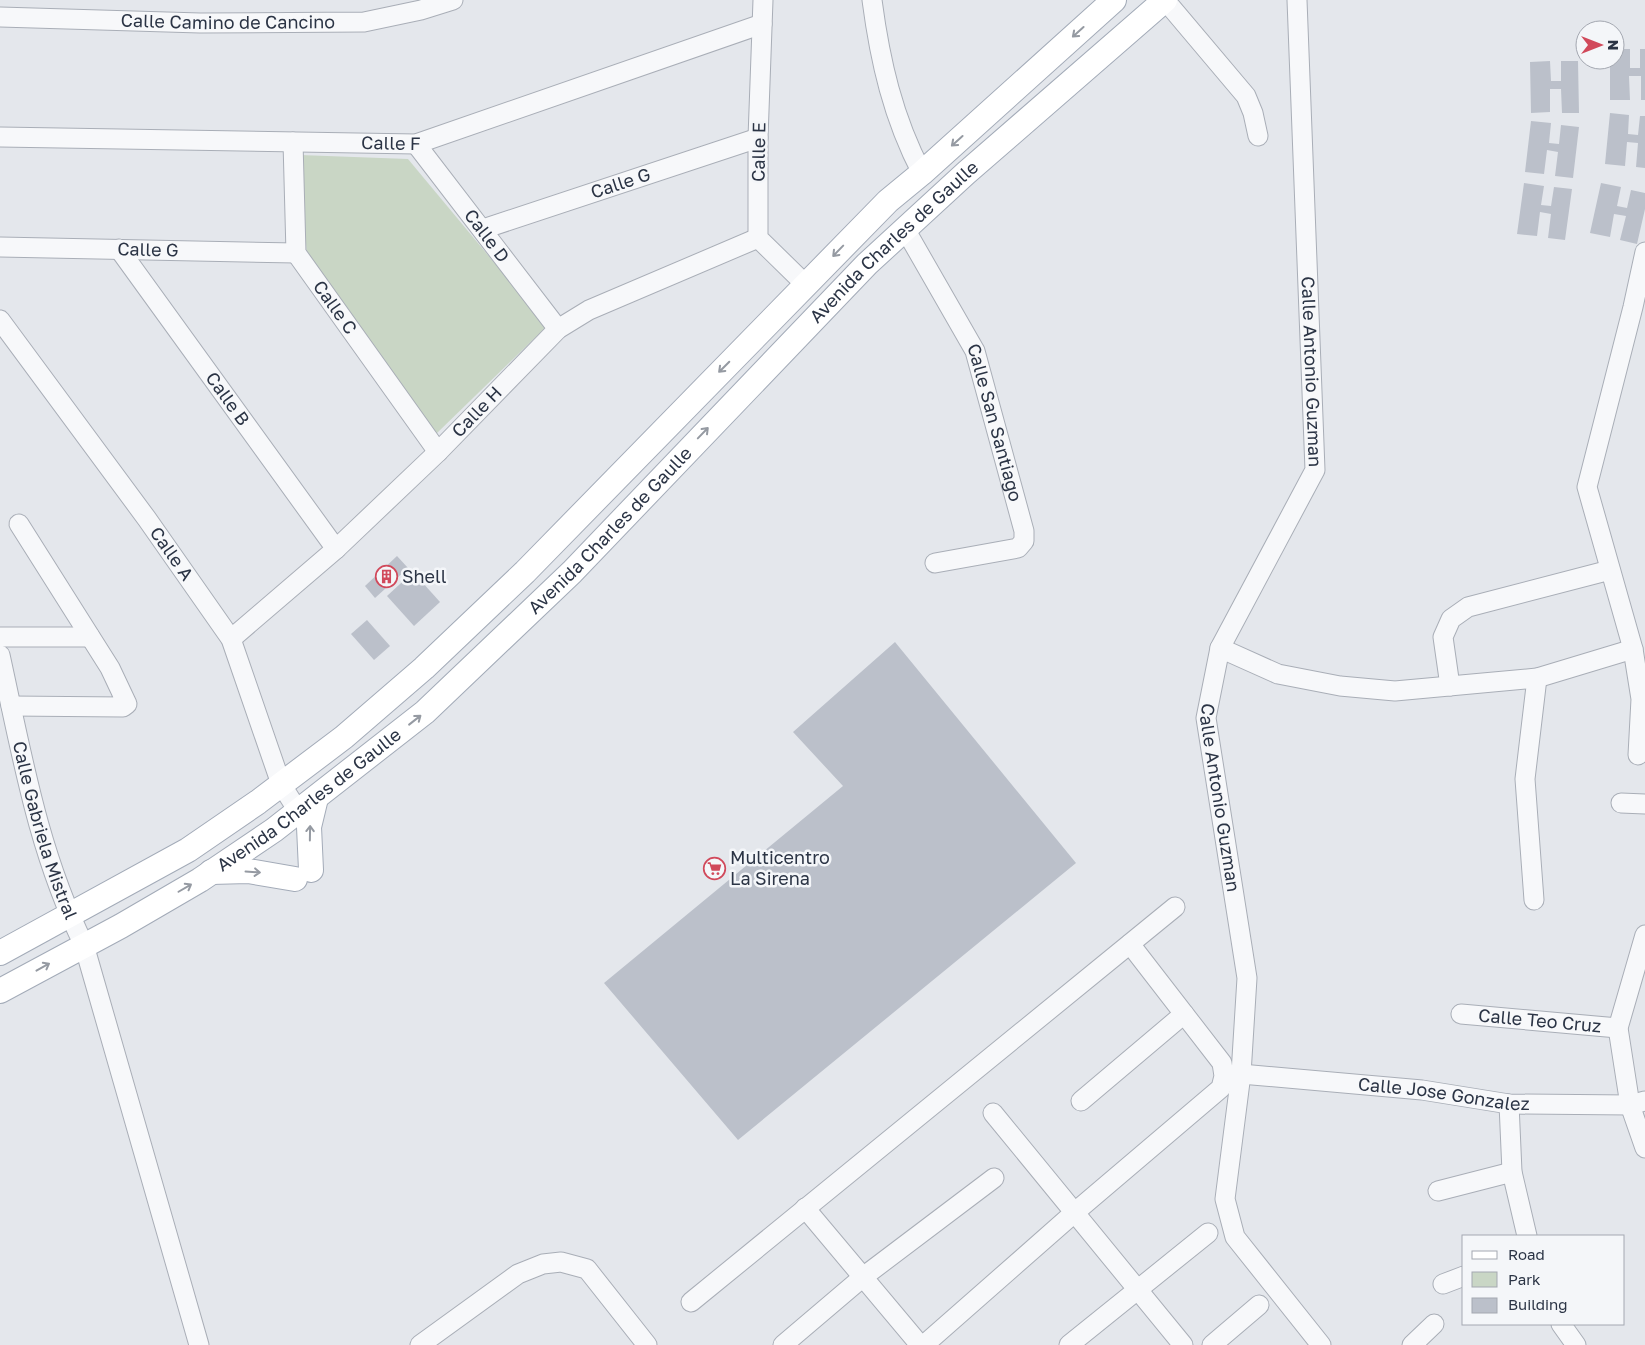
<svg xmlns="http://www.w3.org/2000/svg" width="1645" height="1345" font-family="'Golos Text',sans-serif">
	<rect width="100%" height="100%" fill="#e4e7ec"/>
	<!-- green -->
	<path fill="#c9d6c5" d="M300,155L408,159L547,326L436,434L307,258Z"/>
	<!-- building -->
	<g fill="#bbc0ca">
		<path d="M1615,49H1630V68H1640V49H1645V100H1641V76H1629L1630,100H1610V60H1615Z"/>
		<path d="M1550,61L1551,81H1561V61H1578L1579,113H1562L1561,89H1550V112L1531,113L1530,62Z"/>
		<path d="M1610,113L1629,115L1628,134L1638,135L1640,116H1645V168L1636,167L1638,143L1627,142L1625,166L1605,164Z"/>
		<path d="M1531,121L1551,123L1549,143L1559,144L1561,125L1579,127L1573,178L1555,176L1558,152L1547,150L1544,174L1525,172Z"/>
		<path d="M1524,183L1544,186L1541,205L1551,206L1554,187L1572,189L1565,240L1548,238L1551,214L1540,212L1537,236L1517,234Z"/>
		<path d="M1601,183L1621,187L1617,206L1627,208L1631,190L1645,193V209L1637,244L1620,240L1626,216L1614,214L1610,237L1590,233Z"/>
		<path d="M397,556L408,568L375,598L365,586Z"/>
		<path d="M413,572L440,602L414,626L387,596Z"/>
		<path d="M367,620L390,646L374,660L351,634Z"/>
		<path d="M895,642L1076,863L738,1140L604,983L843,786L793,732Z"/>
	</g>
	<g fill="none" stroke-linecap="round" stroke-linejoin="round">
		<defs>
			<g id="minor">
				<path d="M763,0L758,138V238L805,284"/>
				<path d="M872,0C880,61 893,118 922,173"/>
				<path d="M1165,0L1246,96L1253,113L1258,136"/>
				<path id="s1" d="M1297,0L1315,470L1220,648L1206,718L1247,978L1241,1074L1225,1199L1235,1237L1321,1345"/>
				<path id="s2" d="M0,17L200,23L364,22L421,10L453,0"/>
				<path id="s3" d="M0,137L416,144L762,24"/>
				<path id="s4" d="M293,142L296,253L438,452"/>
				<path id="s5" d="M416,144L558,329"/>
				<path id="s6" d="M483,229L758,138"/>
				<path id="s7" d="M905,229L975,351L1024,531V541L1018,548L935,563"/>
				<path id="s8" d="M0,247L296,253"/>
				<path id="s9" d="M119,249L336,549"/>
				<path id="s10" d="M0,320L147,519L231,639L281,784L298,811"/>
				<path d="M0,637H90"/>
				<path id="s11" d="M231,639L336,549L438,452L558,329L589,310L758,238"/>
				<path d="M1220,648L1278,674L1340,686L1395,691L1537,678L1633,649"/>
				<path id="s12" d="M0,655C22,755 38,852 84,945L199,1345"/>
				<path d="M1450,686L1443,637L1451,619L1468,607L1610,570"/>
				<path d="M11,706L123,707L127,704L110,668L19,524"/>
				<path d="M1638,755L1641,699L1633,649L1587,487L1633,307L1645,252"/>
				<path d="M1621,803L1645,804"/>
				<path d="M1534,900L1525,779L1537,678"/>
				<path d="M1645,935L1618,1028L1630,1105L1645,1148"/>
				<path id="s13" d="M1461,1014L1618,1028"/>
				<path id="s14" d="M1241,1074L1422,1090L1509,1104L1630,1105L1645,1101"/>
				<path d="M1081,1101L1184,1014"/>
				<path d="M1509,1104L1512,1172L1527,1236"/>
				<path d="M993,1113L1183,1345"/>
				<path d="M1438,1191L1512,1172"/>
				<path d="M805,1208L920,1345"/>
				<path d="M1443,1284L1464,1276"/>
				<path d="M691,1302L1175,907"/>
				<path d="M1561,1324L1576,1345"/>
				<path d="M420,1345L518,1274L543,1264L561,1262L587,1269L647,1345"/>
				<path d="M783,1345L863,1277L994,1178"/>
				<path d="M924,1345L1074,1213L1221,1088L1224,1076L1222,1063L1130,944"/>
				<path d="M1069,1345L1208,1233"/>
				<path d="M1212,1345L1259,1305"/>
				<path d="M1412,1345L1434,1324"/>
			</g>
			<g id="major">
				<path d="M311,870L309,827L316,798"/>
				<path d="M211,872L248,871L295,879"/>
				<path d="M0,953L188,850L258,802L344,737L424,668L525,572L888,201L922,173L1114,0"/>
				<path id="s15" d="M0,991L121,926L200,880L274,830L425,712L572,572L867,264L966,173L1165,0"/>
			</g>
		</defs>
		<!-- minor casing -->
		<use href="#minor" stroke="#a9aeb7" stroke-width="21"/>
		<!-- major casing -->
		<use href="#major" stroke="#a3abb8" stroke-width="26"/>
		<!-- minor -->
		<use href="#minor" stroke="#f7f8fa" stroke-width="19"/>
		<!-- major -->
		<use href="#major" stroke="#fff" stroke-width="24"/>
	</g>
	<!-- one-way arrows -->
	<defs><path id="oneway-shaft" d="M-6 0H5M1.5-3L5.5 0L1.5 3" fill="none" stroke-width="1.6" stroke-linecap="round" stroke-linejoin="round" transform="scale(1.25)"/></defs>
	<g stroke="#959aa2">
		<use href="#oneway-shaft" transform="translate(1078 32) rotate(138)"/>
		<use href="#oneway-shaft" transform="translate(957 141) rotate(138)"/>
		<use href="#oneway-shaft" transform="translate(838 251) rotate(134)"/>
		<use href="#oneway-shaft" transform="translate(724 367) rotate(135)"/>
		<use href="#oneway-shaft" transform="translate(703 433) rotate(-46)"/>
		<use href="#oneway-shaft" transform="translate(415 720) rotate(-38)"/>
		<use href="#oneway-shaft" transform="translate(310 833) rotate(-89)"/>
		<use href="#oneway-shaft" transform="translate(253 872) rotate(4)"/>
		<use href="#oneway-shaft" transform="translate(185 888) rotate(-30)"/>
		<use href="#oneway-shaft" transform="translate(43 967) rotate(-29)"/>
	</g>
	<!-- icons -->
	<defs>
		<symbol id="building-ring" viewBox="-11 -11 22 22"><circle r="9.5" fill="#f4f6f9" stroke="#d1495b" stroke-width="1.5"/><path d="M-4-6H4V6H1V3H-1V6H-4ZM-2.5-4.3h1.7v1.8h-1.7ZM.8-4.3h1.7v1.8H.8ZM-2.5-1h1.7V.8h-1.7ZM.8-1h1.7V.8H.8Z" fill="#d1495b"/></symbol>
		<symbol id="supermarket-ring" viewBox="-11 -11 22 22"><circle r="9.5" fill="#f4f6f9" stroke="#d1495b" stroke-width="1.5"/><path d="M-6-5.5h2.5l.6 2H6L4.5 2H-2.5L-4.4-4H-6ZM-1.5 3.2a1.3 1.3 0 1 0 .1 0ZM3 3.2a1.3 1.3 0 1 0 .1 0Z" fill="#d1495b"/></symbol>
	</defs>
	<g fill-rule="evenodd">
		<use href="#building-ring" x="374" y="564" width="25" height="25"/>
		<use href="#supermarket-ring" x="702" y="856" width="25" height="25"/>
	</g>
	<g text-anchor="middle" stroke-width="5" stroke-linejoin="round" paint-order="stroke">
		<!-- street labels -->
		<g font-size="18" fill="#2b3445" stroke="#f4f6f9">
			<text dy="6" stroke="none"><textPath href="#s2" startOffset="228">Calle Camino de Cancino</textPath></text>
			<text dy="6" stroke="none"><textPath href="#s3" startOffset="391">Calle F</textPath></text>
			<text transform="translate(759 152) rotate(-89)" y="6">Calle E</text>
			<text dy="6" stroke="none"><textPath href="#s6" startOffset="145">Calle G</textPath></text>
			<text dy="6" stroke="none"><textPath href="#s5" startOffset="116">Calle D</textPath></text>
			<text dy="6" stroke="none"><textPath href="#s15" startOffset="1174">Avenida Charles de Gaulle</textPath></text>
			<text dy="6" stroke="none"><textPath href="#s8" startOffset="148">Calle G</textPath></text>
			<text dy="6" stroke="none"><textPath href="#s4" startOffset="178">Calle C</textPath></text>
			<text dy="6" stroke="none"><textPath href="#s1" startOffset="372">Calle Antonio Guzman</textPath></text>
			<text dy="6" stroke="none"><textPath href="#s9" startOffset="185">Calle B</textPath></text>
			<text dy="6" stroke="none"><textPath href="#s11" startOffset="335">Calle H</textPath></text>
			<text dy="6" stroke="none"><textPath href="#s7" startOffset="215">Calle San Santiago</textPath></text>
			<text dy="6" stroke="none"><textPath href="#s15" startOffset="769">Avenida Charles de Gaulle</textPath></text>
			<text dy="6" stroke="none"><textPath href="#s10" startOffset="290">Calle A</textPath></text>
			<text dy="6" stroke="none"><textPath href="#s1" startOffset="824">Calle Antonio Guzman</textPath></text>
			<text dy="6" stroke="none"><textPath href="#s15" startOffset="364">Avenida Charles de Gaulle</textPath></text>
			<text dy="6" stroke="none"><textPath href="#s12" startOffset="181">Calle Gabriela Mistral</textPath></text>
			<text dy="6" stroke="none"><textPath href="#s13" startOffset="79">Calle Teo Cruz</textPath></text>
			<text dy="6" stroke="none"><textPath href="#s14" startOffset="204">Calle Jose Gonzalez</textPath></text>
		</g>
		<!-- poi labels -->
		<g font-size="18" fill="#2b3445" stroke="#f4f6f9" text-anchor="start">
			<text x="402" y="583">Shell</text>
			<text x="730" y="864">Multicentro<tspan x="730" dy="21">La Sirena</tspan></text>
		</g>
	</g>
	<!-- legend -->
	<rect x="1462" y="1235" width="162" height="90" fill="#f4f6f9" stroke="#a4a8b1"/>
	<rect x="1472" y="1251" width="25" height="8" fill="#ffffff" stroke="#a4a8b1"/>
	<text x="1508" y="1260" font-size="15" fill="#2b3445">Road</text>
	<rect x="1472" y="1272" width="25" height="15" fill="#c9d6c5" stroke="#a4a8b1"/>
	<text x="1508" y="1285" font-size="15" fill="#2b3445">Park</text>
	<rect x="1472" y="1298" width="25" height="15" fill="#bbc0ca" stroke="#a4a8b1"/>
	<text x="1508" y="1310" font-size="15" fill="#2b3445">Building</text>
	<!-- north arrow -->
	<g transform="translate(1600 45) rotate(90)"><circle r="24" fill="#f4f6f9" stroke="#a4a8b1"/>
	<path d="M0-4L9 19L0 12L-9 19Z" fill="#d1495b"/>
	<text y="-8" font-size="14" font-weight="bold" text-anchor="middle" fill="#2b3445">N</text>
	</g>
</svg>
